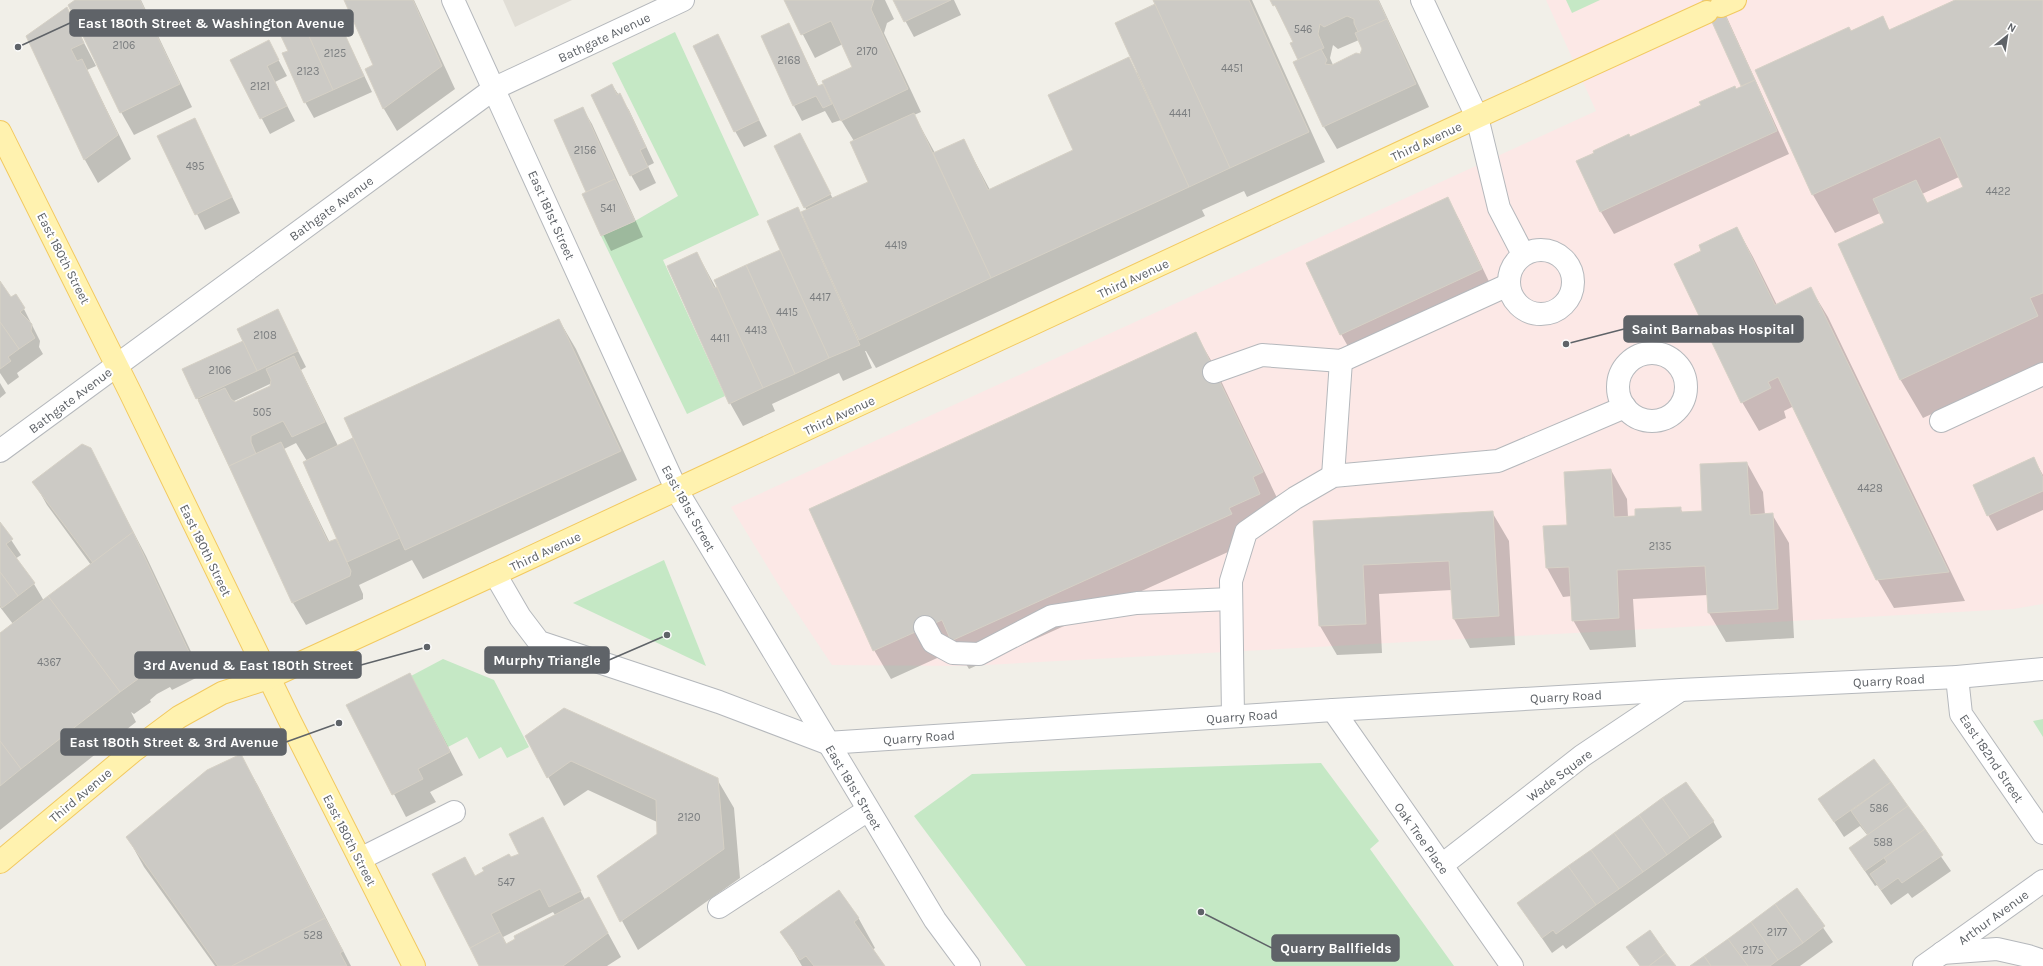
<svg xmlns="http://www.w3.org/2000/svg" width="2043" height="966" font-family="Karla,sans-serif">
	<rect width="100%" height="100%" fill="#f1efe8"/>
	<!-- education -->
	<path fill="#e1ded6" d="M503,0H572L515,27Z"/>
	<!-- medical -->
	<path fill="#fce8e6" d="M1546,0H2043V604L2013,609L967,666L832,665L778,584L731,507L1596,111Z"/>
	<!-- green -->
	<g fill="#c5e8c5">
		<path d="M1566,0H1600L1572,13Z"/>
		<path d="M675,32L759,215L663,260L725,396L687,414L601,236L635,221L678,196L612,63Z"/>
		<path d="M664,560L706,666L573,603Z"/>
		<path d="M443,659L494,680L529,747L507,758L501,747L479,759L467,737L448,747L411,676Z"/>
		<path d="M2043,719V737L2033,721Z"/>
		<path d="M1321,763L1379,841L1370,849L1454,966H1026L914,816L972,774Z"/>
	</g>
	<!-- shadow -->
	<g fill="#0003" fill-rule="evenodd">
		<path d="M77,0H141L192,107L134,135L121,112Z"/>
		<path d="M345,0H414L455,89L397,131L384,109L366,69L374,65Z"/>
		<path d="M785,0H885L894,19L887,23L884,33L921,112L914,115L935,153L964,141L990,190L1075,151L1129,59L1137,73L1138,72L1156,5L1154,0H1252L1325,162L1247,197L1244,191L1202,210L1205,216L876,368L866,351H865L872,368L843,381L839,373L772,404L775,411L743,426L730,403L697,253L716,288L783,254L807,211L805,207L800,134L833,199L869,183L854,141L841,120L832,123L825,111L802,121L794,106L762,37L789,24L819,87L823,85L827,92L853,67L843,44L815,58Z"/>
		<path d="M894,0H954L961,15L914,37Z"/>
		<path d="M1272,0H1379L1429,107L1337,149L1324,127L1295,63L1299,60L1294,42ZM1359,40L1363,49L1360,56L1333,65L1330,58L1333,45L1338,49Z"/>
		<path d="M1703,0H1719L1789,154L1614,234L1601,212L1630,138L1743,87Z"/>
		<path d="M1957,0H2043V362L1923,418L1900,379L1885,224L1880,213L1835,233L1813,195L1756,70L1882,18L1890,31ZM1959,177L1964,187L1928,204L1922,194Z"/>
		<path d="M66,8L96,66L87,70L131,159L98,183L85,160L27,37Z"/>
		<path d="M327,14L336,29L341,27L372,92L314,118L305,102L289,52Z"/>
		<path d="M717,35L767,136L744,147L735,131Z"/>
		<path d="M269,42L287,76L275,82L295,121L270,134L231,60Z"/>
		<path d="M612,85L629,110L654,163L648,166L656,183L640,191L631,175Z"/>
		<path d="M583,109L592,124L643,237L611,251L584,195L588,193L555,121Z"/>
		<path d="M194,119L240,213L205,230L158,136Z"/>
		<path d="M1447,198L1460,221L1494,292L1354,357L1341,334Z"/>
		<path d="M1737,228L1753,257L1777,305L1811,289L1828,317L1965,601L1894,608L1877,579L1794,406L1784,411L1786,418L1759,431L1742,402L1703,251Z"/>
		<path d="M0,283L11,299L24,309L40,341L39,347L43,354L17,373L19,377L8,385L0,373Z"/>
		<path d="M278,311L306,367L301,370L338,446L559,320L576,349L637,480L423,579L412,560L359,585L363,594V599L306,625L293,603L184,370L244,342ZM272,383L271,387L235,404L232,402ZM296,443L307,461L338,539L330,543L284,449Z"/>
		<path d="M1195,333L1212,362L1279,502L1248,543L969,669L957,649L891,679L874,650Z"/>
		<path d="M0,383L6,393L0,398Z"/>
		<path d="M90,449L146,556L202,675L172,690L170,687L157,694L150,700L151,702L134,714L131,712L136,722L0,830V634L13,624L0,607V523L21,555L15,559L34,584L44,601L91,565L47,505L34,482Z"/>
		<path d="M2034,459L2043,475V510L1997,531L1988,515Z"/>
		<path d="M1747,463L1763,492L1765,515L1772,514L1789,543L1794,638L1726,642L1709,613L1708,595L1633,599L1636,647L1590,650L1573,620L1572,596L1563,597L1547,568L1568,526L1611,470L1627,499L1628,517L1680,508L1683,513L1703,512Z"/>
		<path d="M1492,512L1509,541L1515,645L1470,648L1454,619L1452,590L1379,594L1382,653L1337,655L1320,626L1314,522Z"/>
		<path d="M410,674L463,775L430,792L436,802L406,817L348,706Z"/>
		<path d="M526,736L717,779L734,808L740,878L638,950L598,877L658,835L657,822L588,790L564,806Z"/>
		<path d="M240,755L257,784L351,966H215L144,867L128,838Z"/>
		<path d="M1874,760L1951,871L1912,898L1908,893L1891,905L1877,885L1875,886L1850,849L1868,836L1860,826L1844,837L1819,799Z"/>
		<path d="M1713,821L1722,837L1566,949L1563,945L1552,953L1518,903Z"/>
		<path d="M555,841L585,900L589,898L621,957L607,966H480L475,877ZM553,912L555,915L507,945L503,937Z"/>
		<path d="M1797,890L1833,942L1800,966H1691Z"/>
		<path d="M839,891L859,919L875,948L872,950L884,966H802L799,961L782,932Z"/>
	</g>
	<!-- building -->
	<g fill="#cccac5" stroke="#d6d1c6">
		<path d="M75,0H140L180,84L120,113L68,5Z"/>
		<path d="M344,0H413L442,66L383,109L365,69L373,65Z"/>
		<path d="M784,0H874L871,9L908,89L841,121L822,81L852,67L831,21L801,35Z"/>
		<path d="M893,0H951L904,22Z"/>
		<path d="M1153,0H1249L1309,132L1230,168Z"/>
		<path d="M1270,0H1378L1387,19L1358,32L1354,23V19L1347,16L1324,27L1320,24L1318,34L1324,48L1298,60L1290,43L1293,42L1275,5L1273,6Z"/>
		<path d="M1702,0H1718L1755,80L1741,86Z"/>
		<path d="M1955,0H2043V293L2030,298L2038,316L1900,380L1838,244L1884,223L1873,199L1916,180L1927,203L1963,187L1940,137L1812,195L1755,70L1849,27L1851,31L1883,16L1889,30Z"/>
		<path d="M1155,4L1230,168L1189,187L1115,23Z"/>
		<path d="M67,7L84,43L71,49L77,61L82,59L118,135L84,160L26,36Z"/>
		<path d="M327,13L334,29L341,26L364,76L333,90L303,23Z"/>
		<path d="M1387,19L1416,84L1323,127L1293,62L1321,49L1327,60L1325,64L1332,65L1356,53L1360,54L1362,49L1355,33Z"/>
		<path d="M303,23L333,90L304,103L282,53L288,51L280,34Z"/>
		<path d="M789,23L818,86L823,84L832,104L823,108L816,96L793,106L761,36Z"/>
		<path d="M718,34L759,120L734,132L693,46Z"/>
		<path d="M269,40L279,60L267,66L287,106L260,119L230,60Z"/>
		<path d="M1129,57L1189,187L991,278L933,153L964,139L988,190L1073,150L1048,95Z"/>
		<path d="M1755,80L1777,131L1600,212L1576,161L1594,153L1593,151L1629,134L1630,137L1701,105L1699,102L1735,86L1736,89Z"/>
		<path d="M612,84L617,95L620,93L646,147L640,150L648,167L630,176L591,95Z"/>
		<path d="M583,107L615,179L586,192L554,120Z"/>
		<path d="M914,113L991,278L859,340L801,212L868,182L850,142Z"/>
		<path d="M195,118L232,197L195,215L157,136Z"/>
		<path d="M800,133L831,194L804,208L774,146Z"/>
		<path d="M615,179L635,221L601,236L582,194Z"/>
		<path d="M1448,197L1482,269L1340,335L1306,263Z"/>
		<path d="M798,207L860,345L829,358L767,221Z"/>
		<path d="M1737,227L1775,305L1811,287L1949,572L1876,580L1778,377L1768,382L1771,388L1741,403L1674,264L1701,251L1699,245Z"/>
		<path d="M780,250L829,358L795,374L746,265Z"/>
		<path d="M697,252L714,288L717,287L763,388L729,404L667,266Z"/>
		<path d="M746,265L795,374L763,388L714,280Z"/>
		<path d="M0,281L11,297L16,294L25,308L20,312L32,324L31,331L35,338L19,349L0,322Z"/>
		<path d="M278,309L298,351L257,371L237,329Z"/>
		<path d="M559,319L621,451L405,550L344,418Z"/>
		<path d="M0,322L19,349L8,357L11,361L0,369Z"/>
		<path d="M1196,332L1263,472L1253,477L1260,494L1229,508L1232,514L951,641L942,620L873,651L809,509Z"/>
		<path d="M243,341L257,371L196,399L182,369Z"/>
		<path d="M294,356L325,422L292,437L283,421L251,436V442L256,454L229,466L198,400L225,388L231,399L235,402L270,386L271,380L266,369Z"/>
		<path d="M353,438L400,538L347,562L303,462Z"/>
		<path d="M281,442L328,542L336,539L351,571L350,576L292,603L229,466Z"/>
		<path d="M82,444L91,448L133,532L93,563L32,482Z"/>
		<path d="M2034,457L2043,478V491L1987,516L1973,485Z"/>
		<path d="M1747,462L1750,515L1773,513L1778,609L1708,613L1705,566L1617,570L1619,618L1572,621L1569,567L1546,568L1543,526L1567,525L1564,472L1611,469L1614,517L1635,516V509L1681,507V512L1702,511L1700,464Z"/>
		<path d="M1493,511L1499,616L1453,619L1449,561L1363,565L1366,624L1319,626L1313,521Z"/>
		<path d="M0,522L13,539L6,544L35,583L18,596L0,572Z"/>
		<path d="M133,532L189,652L158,668L156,665L145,671L137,677L138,679L120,692L48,596Z"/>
		<path d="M0,572L18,596L2,608L0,605Z"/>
		<path d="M48,596L120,692L21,769L0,741V633Z"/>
		<path d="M410,673L450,752L418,769L423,779L392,795L346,705Z"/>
		<path d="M564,708L718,778L724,849L620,922L597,876L657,834L656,800L571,761L547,778L525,736Z"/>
		<path d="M0,741L21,769L0,786Z"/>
		<path d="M241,754L325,918L232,966H218L126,837L207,770Z"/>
		<path d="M1874,759L1891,782L1834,822L1818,799Z"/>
		<path d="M1686,782L1714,821L1690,838L1662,798Z"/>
		<path d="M1891,782L1908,806L1868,835L1851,811Z"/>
		<path d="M1662,798L1690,838L1667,855L1639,815Z"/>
		<path d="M1908,806L1925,829L1865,871L1849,848Z"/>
		<path d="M1639,815L1667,855L1643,872L1614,833Z"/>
		<path d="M543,817L581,891L549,907L540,889L491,914L500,932L470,948L432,874L465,857L475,876L484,871L482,868L509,854L511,857L519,854L509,834Z"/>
		<path d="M1925,829L1943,855L1902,883L1898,878L1881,890L1870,874L1887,862L1884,858Z"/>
		<path d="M1614,833L1643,872L1619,889L1591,850Z"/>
		<path d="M1591,850L1619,889L1596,905L1568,866Z"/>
		<path d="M1568,866L1596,905L1556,934L1553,930L1542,938L1517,903Z"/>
		<path d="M1797,888L1825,926L1803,943L1775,904Z"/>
		<path d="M839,890L859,918L854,922L885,966H814L806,956L800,960L780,932Z"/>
		<path d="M589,897L608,933L563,966H479L470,948L500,932L506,944L515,939L514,936Z"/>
		<path d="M1775,904L1803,943L1778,960L1751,922Z"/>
		<path d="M325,918L343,951L340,953L347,966H232Z"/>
		<path d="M1751,922L1778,960L1770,966H1748L1728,939Z"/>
		<path d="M1650,930L1666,953L1649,966H1640L1626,947Z"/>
		<path d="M1728,939L1748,966H1711L1704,956Z"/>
		<path d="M1666,953L1676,966H1649Z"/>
		<path d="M1704,956L1711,966H1690Z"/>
	</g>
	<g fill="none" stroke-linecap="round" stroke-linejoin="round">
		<defs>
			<g id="minor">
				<path d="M453,0L677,491L935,920L969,966"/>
				<path d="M1422,0L1477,117L1499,208L1523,254"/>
				<circle cx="1541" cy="282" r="32"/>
				<circle cx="1652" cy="387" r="34"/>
				<path d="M1214,372L1262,355L1341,361L1508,285"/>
				<path d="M1941,421L2043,374"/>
				<path d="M0,451L495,88L683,0"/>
				<path d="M1333,476L1341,361"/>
				<path d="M495,574L520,617L539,642L719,702L827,743L1333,710L1680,690L1957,677L2043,669"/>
				<path d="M925,627L933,642L953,653L979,654L1052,616L1137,603L1231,599"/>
				<path d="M1957,677L1961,714L2043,833"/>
				<path d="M1333,710L1512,966"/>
				<path d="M1233,716L1231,581L1246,532L1295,498L1333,476L1498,461L1625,407"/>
				<path d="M360,859L454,812"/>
				<path d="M1442,865L1582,756L1679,691"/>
				<path d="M719,907L868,810"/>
				<path d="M1942,953L1997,949L2028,956L2043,961"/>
				<path d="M1924,966L2043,881"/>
			</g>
			<g id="major">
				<path d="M1721,6L1735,0"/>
				<path d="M0,132L130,392L290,721L414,966"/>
				<path d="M0,862L132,752L179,717L222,693L268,678L495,574L1477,117L1707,12"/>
			</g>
		</defs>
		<!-- minor casing -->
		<use href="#minor" stroke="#b5b8bc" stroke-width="24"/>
		<!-- major casing -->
		<use href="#major" stroke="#f2c960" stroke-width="24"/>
		<!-- minor -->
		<use href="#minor" stroke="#fff" stroke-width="22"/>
		<!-- major -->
		<use href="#major" stroke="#fff2af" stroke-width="22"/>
	</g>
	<g text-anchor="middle" stroke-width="4" stroke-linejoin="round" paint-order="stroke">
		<!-- number labels -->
		<g font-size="11" fill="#7a7d7f">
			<text x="1303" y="33">546</text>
			<text x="124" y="49">2106</text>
			<text x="867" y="55">2170</text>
			<text x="335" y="57">2125</text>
			<text x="789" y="64">2168</text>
			<text x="1232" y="72">4451</text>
			<text x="308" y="75">2123</text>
			<text x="260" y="90">2121</text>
			<text x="1180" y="117">4441</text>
			<text x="585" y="154">2156</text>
			<text x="195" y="170">495</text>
			<text x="1998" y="195">4422</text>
			<text x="608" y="212">541</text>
			<text x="896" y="249">4419</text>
			<text x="820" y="301">4417</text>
			<text x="787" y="316">4415</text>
			<text x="756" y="334">4413</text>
			<text x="265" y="339">2108</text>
			<text x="720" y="342">4411</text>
			<text x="220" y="374">2106</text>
			<text x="262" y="416">505</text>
			<text x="1870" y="492">4428</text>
			<text x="1660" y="550">2135</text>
			<text x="49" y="666">4367</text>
			<text x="1879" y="812">586</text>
			<text x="689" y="821">2120</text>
			<text x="1883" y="846">588</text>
			<text x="506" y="886">547</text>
			<text x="1777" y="936">2177</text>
			<text x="313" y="939">528</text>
			<text x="1753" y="954">2175</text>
		</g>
		<!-- street labels -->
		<g font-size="13" fill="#5f6368" stroke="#fff">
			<text transform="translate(604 37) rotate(-25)" y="5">Bathgate Avenue</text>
			<text transform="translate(1426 141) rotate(-25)" y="5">Third Avenue</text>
			<text transform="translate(331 208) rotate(-36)" y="5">Bathgate Avenue</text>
			<text transform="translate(552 215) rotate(66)" y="5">East 181st Street</text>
			<text transform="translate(64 258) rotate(63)" y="5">East 180th Street</text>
			<text transform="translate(1133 278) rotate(-25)" y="5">Third Avenue</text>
			<text transform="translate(70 400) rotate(-37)" y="5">Bathgate Avenue</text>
			<text transform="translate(839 415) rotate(-25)" y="5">Third Avenue</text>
			<text transform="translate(689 508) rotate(61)" y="5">East 181st Street</text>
			<text transform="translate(206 550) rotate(64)" y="5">East 180th Street</text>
			<text transform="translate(545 551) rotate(-25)" y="5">Third Avenue</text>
			<text transform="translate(1889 680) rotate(-3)" y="5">Quarry Road</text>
			<text transform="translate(1566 696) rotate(-3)" y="5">Quarry Road</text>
			<text transform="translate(1242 716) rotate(-4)" y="5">Quarry Road</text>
			<text transform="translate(919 737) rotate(-4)" y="5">Quarry Road</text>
			<text transform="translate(1992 758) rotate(56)" y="5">East 182nd Street</text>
			<text transform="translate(1559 775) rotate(-37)" y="5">Wade Square</text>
			<text transform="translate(854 787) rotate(59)" y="5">East 181st Street</text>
			<text transform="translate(80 795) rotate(-40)" y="5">Third Avenue</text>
			<text transform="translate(1422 838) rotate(55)" y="5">Oak Tree Place</text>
			<text transform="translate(350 840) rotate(63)" y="5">East 180th Street</text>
			<text transform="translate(1993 917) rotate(-36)" y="5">Arthur Avenue</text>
		</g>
	</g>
	<!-- callouts -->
	<path fill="none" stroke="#5f6368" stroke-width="1.5" d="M18 47L70 23M1566 344L1624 329M667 635L609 660M427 647L361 665M339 723L286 742M1201 912L1272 948"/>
	<g fill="#5f6368" stroke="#fff" stroke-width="1.5">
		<circle cx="18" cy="47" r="4"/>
		<circle cx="1566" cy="344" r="4"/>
		<circle cx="667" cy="635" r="4"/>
		<circle cx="427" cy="647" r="4"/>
		<circle cx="339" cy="723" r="4"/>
		<circle cx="1201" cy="912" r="4"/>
	</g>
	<g fill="#5f6368" stroke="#5f6368" stroke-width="1.5">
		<rect x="70" y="10" width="283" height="26" rx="4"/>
		<rect x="1624" y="316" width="179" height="26" rx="4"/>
		<rect x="485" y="647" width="124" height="26" rx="4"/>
		<rect x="135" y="652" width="226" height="26" rx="4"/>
		<rect x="61" y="729" width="225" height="26" rx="4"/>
		<rect x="1272" y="935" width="127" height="26" rx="4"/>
	</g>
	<g font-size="14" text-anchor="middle" font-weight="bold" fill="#fff">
		<text x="211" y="28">East 180th Street &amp; Washington Avenue</text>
		<text x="1713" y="334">Saint Barnabas Hospital</text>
		<text x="547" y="665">Murphy Triangle</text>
		<text x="248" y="670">3rd Avenud &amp; East 180th Street</text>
		<text x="174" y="747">East 180th Street &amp; 3rd Avenue</text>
		<text x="1336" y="953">Quarry Ballfields</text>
	</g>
	<!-- north arrow -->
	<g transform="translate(2007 36) rotate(30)" stroke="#ffffff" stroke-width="3" paint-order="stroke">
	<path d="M0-3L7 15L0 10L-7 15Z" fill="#5f6368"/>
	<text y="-6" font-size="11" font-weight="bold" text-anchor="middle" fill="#5f6368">N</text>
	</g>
</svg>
